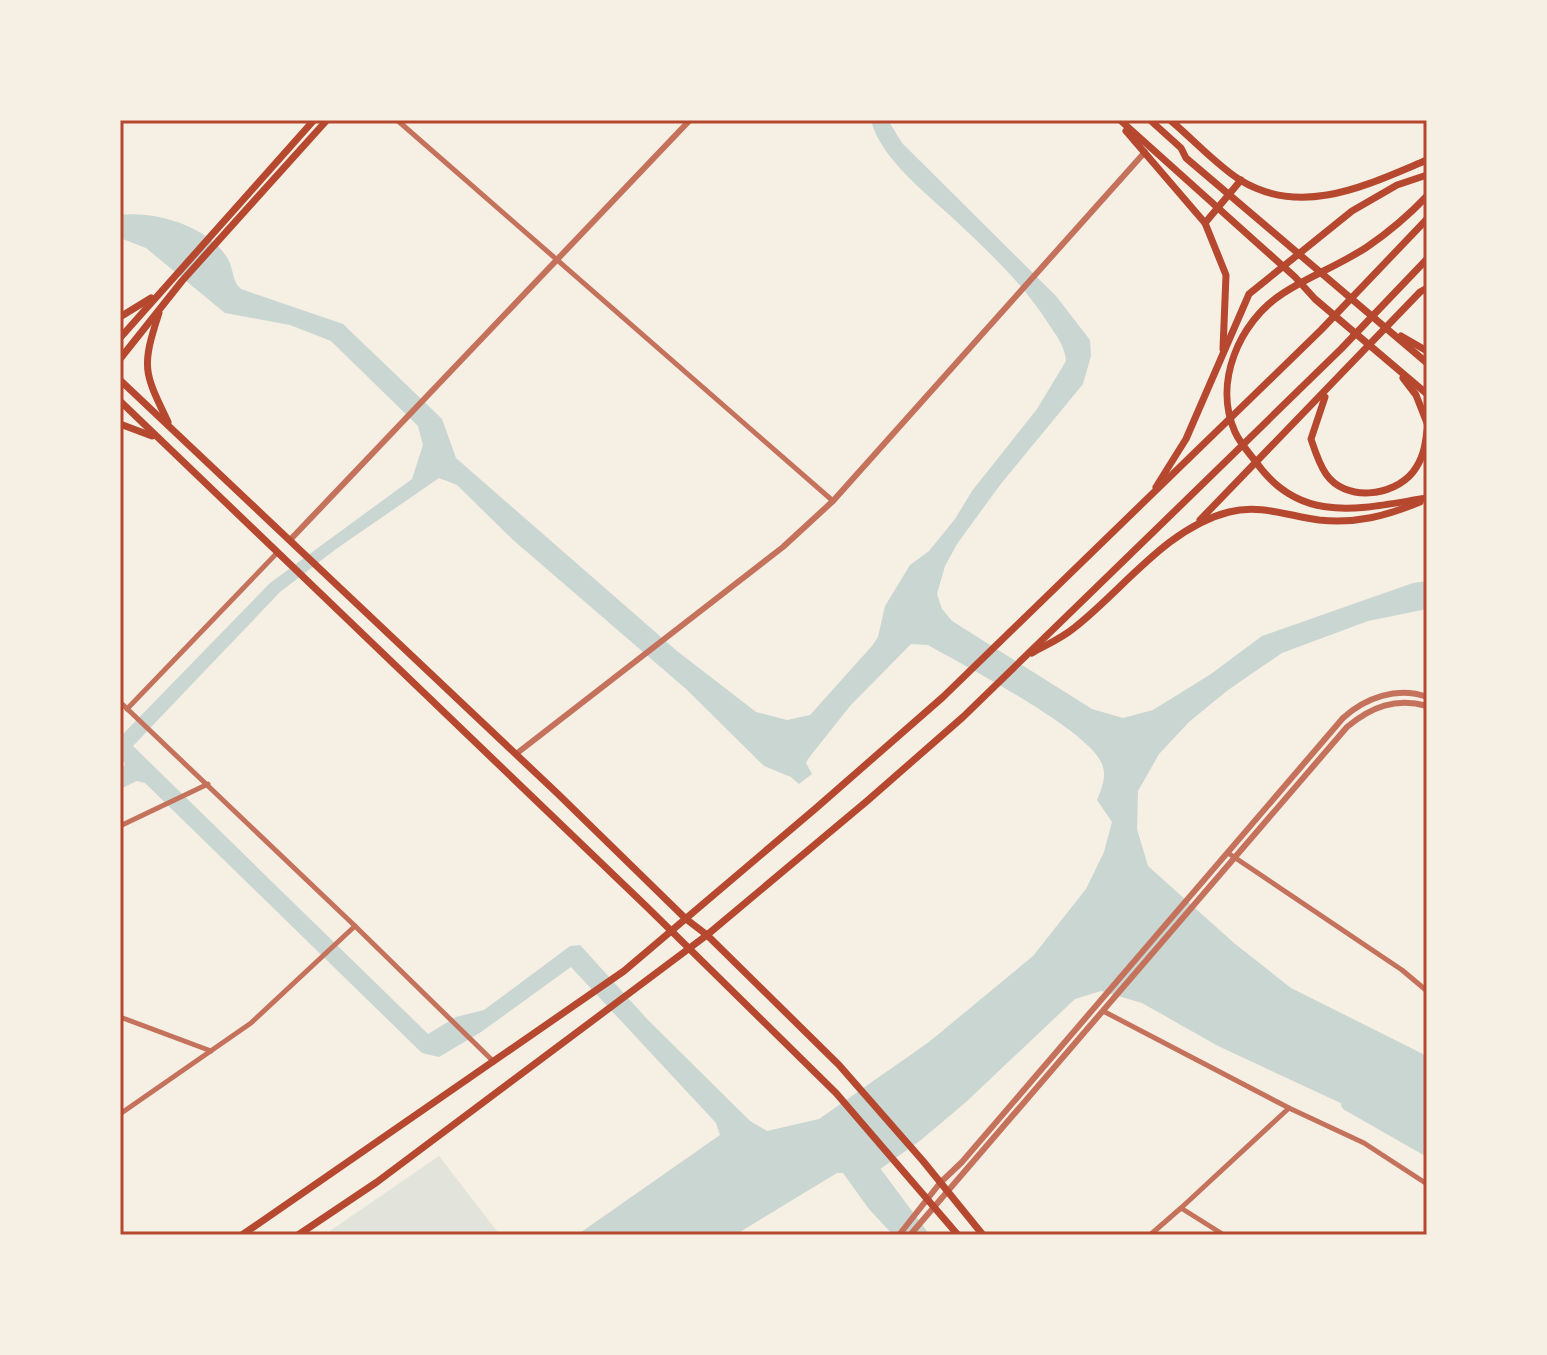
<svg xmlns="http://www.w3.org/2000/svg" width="1547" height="1355" font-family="'Fira Sans Condensed',sans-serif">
	<rect width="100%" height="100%" fill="#f6efe4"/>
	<!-- green -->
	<path fill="#e2e4dc" d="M439,1156L500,1235H324Z"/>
	<!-- water -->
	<path fill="#c9d6d2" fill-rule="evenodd" d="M871,120H888L902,143L1056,296L1090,340L1091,356L1083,384L1000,485L957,544L945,566L937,594L942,609L952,621L1092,709L1123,718L1153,710L1211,674L1262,636L1413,583L1427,581V609L1368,621L1282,653L1228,690L1189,722L1159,754L1138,791L1137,829L1148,866L1234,943L1291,988L1427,1056V1148L1403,1132L1218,1046L1142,1003L1101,991L1075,999L966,1102L921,1140L876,1172L882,1192L920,1235H893L869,1209L843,1173H837L735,1235H577L720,1135L716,1123L571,967L481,1032L439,1057L422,1053L145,783L137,781L120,789V773L125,764L120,756V732L123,734L270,583L412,479L423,445L418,426L331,341L290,325L225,313L146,248L120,238V215C155,210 212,227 229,261C234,272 232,281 241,289L343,324L442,419L456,458L677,651L756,712L787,720L810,715L872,646L878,637L885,606L910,565L929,551L955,519L972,491L1037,409L1066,361C1065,346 1056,335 1048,323C1024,285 990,253 957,222C929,195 880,159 871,120ZM439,478L457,485L512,539L686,689L764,766L791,777L799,784L812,774L806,763L808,759L850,706L911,644L928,645C963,665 1089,730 1102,764C1107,776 1102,788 1097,800L1112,822L1104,852L1086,889L1033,956L929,1042L819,1119L767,1131L750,1121L648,1020L580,945L570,946L484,1010L456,1017L428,1034L133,746L280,592L336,549Z"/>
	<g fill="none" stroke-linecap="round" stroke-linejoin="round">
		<!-- river -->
		<g stroke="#c9d6d2" stroke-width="14">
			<path d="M1348,1104L1427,1149"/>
			<path d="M866,1161L921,1235"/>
		</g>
		<!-- minor -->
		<g stroke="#c5725c" stroke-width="5">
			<path d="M397,120L833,501"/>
			<path d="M120,702L355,926"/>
			<path d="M127,709L277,553"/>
			<path d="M120,826L208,784"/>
			<path d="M1228,853L1402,970L1427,991"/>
			<path d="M1103,1011L1289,1108"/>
			<path d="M120,1017L211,1051"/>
			<path d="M120,1114L251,1023L355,926L494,1062"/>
			<path d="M1181,1208L1289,1108L1364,1143L1427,1184"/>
			<path d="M1150,1235L1181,1208L1224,1235"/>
		</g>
		<!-- tertiary -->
		<g stroke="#c5725c" stroke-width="6">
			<path d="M290,540L690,120"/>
			<path d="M516,754L783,547L833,501L1145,152"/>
			<path d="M899,1235L940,1183L962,1162L1343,718C1365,698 1397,686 1427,697"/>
			<path d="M910,1235L1347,727C1371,707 1396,697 1427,706"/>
		</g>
		<!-- secondary -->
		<g stroke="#b5482f" stroke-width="7">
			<path d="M159,313C141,368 144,372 168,422"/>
			<path d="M120,317L151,298"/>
			<path d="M120,338L314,120"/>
			<path d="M120,359L182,281L327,120"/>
			<path d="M120,380L558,794L686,919L707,935L839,1065L923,1161L983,1235"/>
			<path d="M120,401L648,908L836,1093L958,1235"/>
			<path d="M120,424L152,436"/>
		</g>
		<!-- primary -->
		<g stroke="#b5482f" stroke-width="7">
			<path d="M1120,120L1295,277L1315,299L1427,394"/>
			<path d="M1150,120L1181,148L1186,158L1427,363"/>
			<path d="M1170,120C1193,139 1215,164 1240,180C1302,218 1367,185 1427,160"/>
			<path d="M1126,131L1205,223L1226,275L1223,349"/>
			<path d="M1427,196C1408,216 1389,232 1367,247C1340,265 1309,276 1282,294C1239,322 1213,383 1235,432C1240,443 1249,453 1256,462C1301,526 1362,508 1427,498"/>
			<path d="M1205,223L1241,180"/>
			<path d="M1401,336L1427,351"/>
			<path d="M1403,378L1416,395L1427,423"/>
			<path d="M1325,397L1311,439C1315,451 1319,464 1326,474C1345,502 1393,497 1413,472C1423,459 1425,447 1427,431"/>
			<path d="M1156,487L1186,439L1249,294L1352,211L1397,185L1427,175"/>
			<path d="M1200,520L1420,292L1427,288"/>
			<path d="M1032,653C1046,645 1062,638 1074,628C1123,590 1166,528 1229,512C1260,504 1289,516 1319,520C1356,524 1386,516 1420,502"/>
			<path d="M242,1235L624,971L815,809L943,697L1321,330L1427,219"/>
			<path d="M298,1235L377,1182L707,935L867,801L963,717L1180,506L1341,349L1427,259"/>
		</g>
	</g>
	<!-- border -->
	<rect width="1547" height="1355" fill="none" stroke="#f6efe4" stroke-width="244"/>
	<rect x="122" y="122" width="1303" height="1111" fill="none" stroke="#b5482f" stroke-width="3"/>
</svg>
